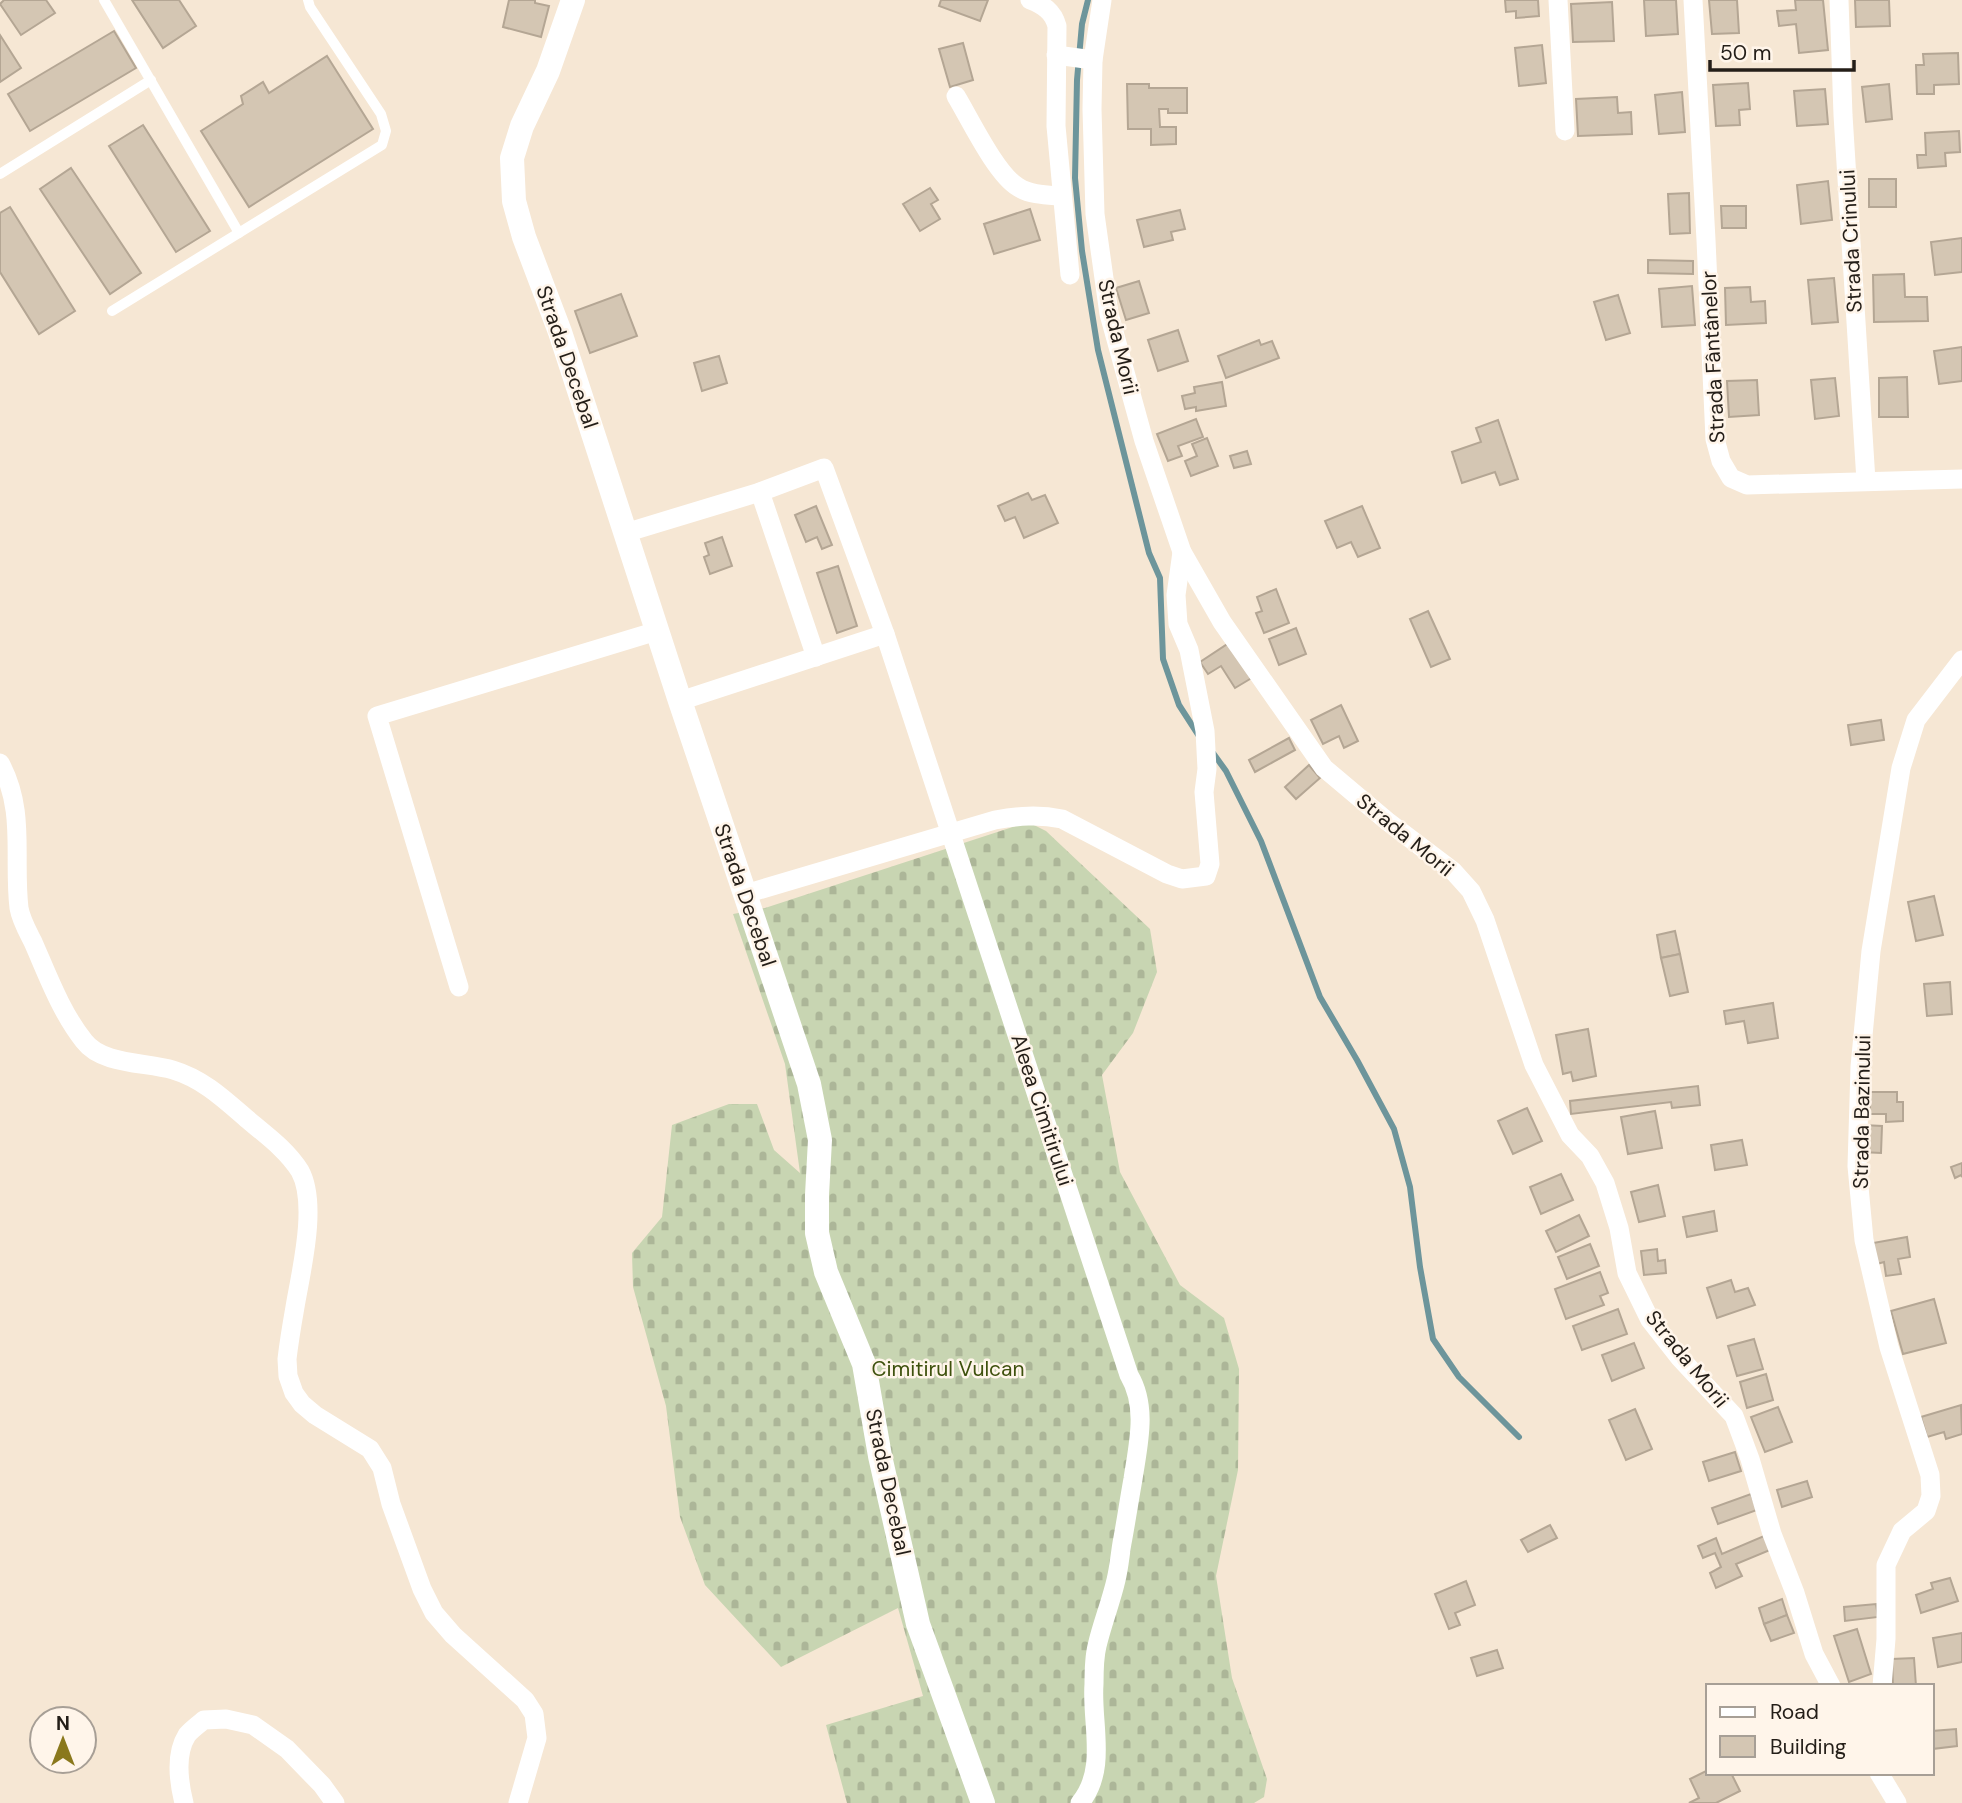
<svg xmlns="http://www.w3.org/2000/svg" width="1962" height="1803" font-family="'DM Sans',sans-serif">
	<defs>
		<pattern id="cemetery-stones" width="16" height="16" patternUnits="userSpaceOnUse" patternTransform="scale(1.75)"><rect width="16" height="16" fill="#c8d5b2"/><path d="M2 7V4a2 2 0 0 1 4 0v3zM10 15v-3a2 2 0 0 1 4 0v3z" fill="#acb698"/></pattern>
	</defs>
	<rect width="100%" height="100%" fill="#f6e7d4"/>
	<!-- cemetery -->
	<path fill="url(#cemetery-stones)" d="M1028,822L1046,831L1150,929L1157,972L1133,1033L1102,1075L1120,1172L1180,1285L1224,1318L1239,1369L1238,1470L1216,1576L1232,1678L1267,1779L1264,1797L1254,1803H847L826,1725L923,1696L898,1608L781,1667L705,1585L680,1517L666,1406L633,1287L632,1253L662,1217L672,1125L729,1104H757L774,1150L800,1173L785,1064L733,914L765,908Z"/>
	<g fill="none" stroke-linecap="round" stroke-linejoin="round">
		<!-- stream -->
		<g stroke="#6d959b" stroke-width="6">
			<path d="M1088,0L1082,24L1077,80L1075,178L1082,251L1098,350L1149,553L1160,578L1163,659L1179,705L1199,736"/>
			<path d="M1213,753L1226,771L1261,841L1320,997L1357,1060L1394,1129L1410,1187L1420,1267L1433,1339L1459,1377L1519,1437"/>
		</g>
	</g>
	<!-- building -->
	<g fill="#d4c6b3" stroke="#b4a694" stroke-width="2">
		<path d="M4,0H46L55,13L21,35L0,4Z"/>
		<path d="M132,0H179L196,26L163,48Z"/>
		<path d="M509,0H535V3L549,6L541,37L503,27Z"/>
		<path d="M941,0H988L980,21L939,6Z"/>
		<path d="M1505,0H1538L1539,16L1516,18V11L1506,12Z"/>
		<path d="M1644,0H1676L1678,34L1646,36Z"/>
		<path d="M1709,0H1737L1739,33L1712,34Z"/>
		<path d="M1795,0H1823L1828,50L1799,53L1796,24L1779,26L1777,11L1796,10Z"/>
		<path d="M1855,0H1889L1890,26L1856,27Z"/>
		<path d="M1612,2L1614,41L1573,42L1571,4Z"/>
		<path d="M114,31L136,68L30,131L8,94Z"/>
		<path d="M0,35L21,68L0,82Z"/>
		<path d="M963,43L973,80L950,87L939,49Z"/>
		<path d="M1542,45L1546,83L1519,86L1515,48Z"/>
		<path d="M1958,53L1959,84L1934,85V94H1917L1916,65H1924L1923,54Z"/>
		<path d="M327,56L373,129L249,207L201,131L243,104L241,96L263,82L269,93Z"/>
		<path d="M1748,83L1750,109L1739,110L1740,125L1716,126L1713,85Z"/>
		<path d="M1127,84H1149V88H1187V113H1168V109H1159L1160,127H1176V144L1151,145V129H1128Z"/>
		<path d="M1889,84L1892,119L1866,122L1862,87Z"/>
		<path d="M1825,89L1828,124L1797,126L1794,91Z"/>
		<path d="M1682,92L1685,132L1659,134L1655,95Z"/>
		<path d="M1617,97L1618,113L1631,112L1632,134L1578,136L1576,99Z"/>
		<path d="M143,125L210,231L176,252L109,146Z"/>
		<path d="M1959,131L1960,152L1945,153L1946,166L1918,168L1917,155H1926L1925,133Z"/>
		<path d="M71,168L141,273L110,294L40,189Z"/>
		<rect x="1869" y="179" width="27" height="28"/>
		<path d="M1828,181L1832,220L1801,224L1797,185Z"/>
		<path d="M930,188L938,200L931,204L940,219L920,231L903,204Z"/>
		<path d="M1689,193L1690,233L1670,234L1668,194Z"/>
		<path d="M1721,206H1746V228H1722Z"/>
		<path d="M10,207L75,311L39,334L0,272V213Z"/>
		<path d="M1030,209L1040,240L994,254L984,224Z"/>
		<path d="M1180,210L1185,229L1171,232L1173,240L1144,247L1137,220Z"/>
		<path d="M1962,238V272L1935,275L1931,242Z"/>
		<path d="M1648,260L1693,261V274L1648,273Z"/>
		<path d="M1904,274L1905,297H1927L1928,321L1874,322L1873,275Z"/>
		<path d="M1834,278L1838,322L1812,324L1808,280Z"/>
		<path d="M1139,281L1149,313L1126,320L1116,288Z"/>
		<path d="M1692,286L1695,325L1662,327L1659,289Z"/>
		<path d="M1750,287L1751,302L1765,301L1766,323L1726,325L1725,288Z"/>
		<path d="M621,294L637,336L590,353L575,311Z"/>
		<path d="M1618,295L1630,333L1606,340L1594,302Z"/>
		<path d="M1178,330L1188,361L1158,371L1148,340Z"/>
		<path d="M1259,340L1261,345L1272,341L1279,358L1226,378L1218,356Z"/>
		<path d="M1962,347V381L1939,384L1934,351Z"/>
		<path d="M719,356L727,383L702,391L694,363Z"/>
		<path d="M1907,377L1908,417H1879V378Z"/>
		<path d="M1835,378L1839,416L1815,419L1811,380Z"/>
		<path d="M1757,380L1759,415L1729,417L1727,381Z"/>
		<path d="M1222,382L1226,406L1196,411V407L1185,409L1182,396L1195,393L1194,387Z"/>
		<path d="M1196,419L1203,437L1178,446L1182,456L1168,461L1157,434Z"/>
		<path d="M1498,420L1518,479L1500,485L1495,472L1462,483L1452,452L1481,442L1476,428Z"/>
		<path d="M1207,438L1218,466L1191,476L1185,461L1197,456L1192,444Z"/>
		<path d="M1247,451L1251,464L1234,468L1230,456Z"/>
		<path d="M1028,493L1032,500L1045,495L1058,523L1024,538L1015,517L1005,521L998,506Z"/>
		<path d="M816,506L832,545L822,549L817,537L806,542L795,515Z"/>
		<path d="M1362,506L1380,548L1358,557L1351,542L1337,548L1325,521Z"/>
		<path d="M722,537L732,566L710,574L704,557L709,555L705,543Z"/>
		<path d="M838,566L857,626L837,633L817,573Z"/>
		<path d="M1276,589L1289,623L1264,633L1256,613L1262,611L1257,597Z"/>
		<path d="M1428,611L1450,659L1431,667L1410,619Z"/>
		<path d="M1296,628L1306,654L1279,665L1269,639Z"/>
		<path d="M1232,641L1255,676L1235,688L1221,666L1208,674L1200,662Z"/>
		<path d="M1341,705L1358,741L1344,748L1339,736L1323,744L1311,720Z"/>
		<path d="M1881,720L1884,740L1851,745L1848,725Z"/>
		<path d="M1289,738L1295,750L1255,772L1249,760Z"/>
		<path d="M1309,765L1320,778L1296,799L1285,787Z"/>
		<path d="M1934,896L1943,935L1916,941L1908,902Z"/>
		<path d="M1675,931L1680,954L1661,958L1657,935Z"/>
		<path d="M1680,954L1688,992L1670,996L1661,958Z"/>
		<path d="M1950,982L1952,1014L1927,1016L1924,984Z"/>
		<path d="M1773,1003L1778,1038L1748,1043L1744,1021L1726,1024L1724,1011Z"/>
		<path d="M1588,1029L1596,1076L1573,1081L1571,1072L1563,1074L1556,1035Z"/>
		<path d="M1698,1086L1700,1105L1672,1108L1671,1102L1571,1114L1570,1101Z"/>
		<path d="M1870,1092H1897V1102H1903V1121L1886,1122V1114H1870Z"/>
		<path d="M1527,1108L1542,1141L1513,1154L1498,1121Z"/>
		<path d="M1655,1111L1662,1148L1628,1154L1621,1117Z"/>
		<path d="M1863,1125L1882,1126L1881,1153L1861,1152Z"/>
		<path d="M1742,1140L1747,1165L1715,1170L1711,1145Z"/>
		<path d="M1962,1163V1177L1961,1175L1955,1178L1951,1167Z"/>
		<path d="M1561,1174L1573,1200L1541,1214L1530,1187Z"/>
		<path d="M1658,1185L1665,1216L1639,1222L1631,1192Z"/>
		<path d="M1714,1211L1717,1231L1687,1237L1683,1217Z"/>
		<path d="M1579,1215L1589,1236L1556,1252L1546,1231Z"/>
		<path d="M1907,1237L1910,1257L1898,1259L1901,1274L1886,1276L1884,1262L1877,1264L1873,1243Z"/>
		<path d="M1590,1244L1599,1266L1567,1279L1558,1257Z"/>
		<path d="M1657,1249L1658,1261L1665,1260L1666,1273L1644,1275L1641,1251Z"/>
		<path d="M1600,1272L1608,1293L1600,1296L1604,1305L1566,1319L1555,1289Z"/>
		<path d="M1731,1280L1735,1292L1748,1288L1755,1305L1717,1318L1707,1288Z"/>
		<path d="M1934,1299L1946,1343L1903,1354L1891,1311Z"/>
		<path d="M1618,1309L1627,1334L1582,1350L1573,1326Z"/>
		<path d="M1754,1339L1763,1369L1737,1376L1728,1346Z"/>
		<path d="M1634,1343L1644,1368L1612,1381L1602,1355Z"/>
		<path d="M1766,1374L1773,1400L1747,1408L1740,1382Z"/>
		<path d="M1961,1405L1962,1434L1946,1439L1944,1432L1927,1437L1921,1417Z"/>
		<path d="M1778,1407L1792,1442L1765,1452L1751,1417Z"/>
		<path d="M1635,1409L1652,1449L1626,1460L1609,1420Z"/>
		<path d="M1735,1452L1741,1471L1709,1481L1703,1462Z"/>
		<path d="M1807,1481L1812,1497L1782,1507L1777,1490Z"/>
		<path d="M1751,1494L1757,1510L1718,1524L1712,1508Z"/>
		<path d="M1550,1525L1557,1538L1528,1552L1521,1540Z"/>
		<path d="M1764,1536L1770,1550L1736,1564L1742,1576L1716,1588L1710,1573L1721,1567L1715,1553L1703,1558L1698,1546L1716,1538L1722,1554Z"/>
		<path d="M1950,1578L1958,1601L1921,1613L1916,1595L1933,1589L1931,1583Z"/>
		<path d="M1466,1581L1475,1605L1455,1613L1460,1625L1449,1629L1435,1594Z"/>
		<path d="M1782,1599L1787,1615L1764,1624L1759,1608Z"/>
		<path d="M1876,1604L1878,1617L1845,1621L1844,1607Z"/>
		<path d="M1787,1615L1794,1633L1771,1641L1764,1624Z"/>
		<path d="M1857,1629L1871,1674L1849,1682L1834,1636Z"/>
		<path d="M1962,1633V1662L1938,1667L1933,1638Z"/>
		<path d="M1497,1650L1503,1668L1477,1676L1471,1658Z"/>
		<path d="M1914,1658L1916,1686H1893L1892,1659Z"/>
		<path d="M1956,1729L1957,1746L1932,1749V1731Z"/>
		<path d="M1708,1770V1773H1731L1740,1791L1716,1803H1689L1699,1798L1690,1779Z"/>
	</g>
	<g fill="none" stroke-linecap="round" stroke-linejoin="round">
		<!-- service -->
		<g stroke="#fff" stroke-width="10">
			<path d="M104,0L239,233"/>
			<path d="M0,174L151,80"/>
			<path d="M112,311L382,145L386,131L381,114L310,7L308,0"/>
		</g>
		<!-- minor -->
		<g stroke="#fff" stroke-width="19">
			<path d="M1030,0C1043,5 1053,11 1057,26L1056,126L1070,275"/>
			<path d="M1102,0L1093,60L1092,109L1095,214L1109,314L1144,441L1182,552L1222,622L1324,768L1387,821L1453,871L1471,891L1485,920L1534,1065L1570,1135L1590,1156L1605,1183L1619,1228L1627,1273L1650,1320L1679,1357L1734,1416L1750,1459L1772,1534L1795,1593L1814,1654L1831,1686"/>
			<path d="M1558,0L1565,131"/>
			<path d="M1693,0L1706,240L1715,439L1721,461L1731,478L1747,485L1962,479"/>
			<path d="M1839,0L1843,115L1866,481"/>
			<path d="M1056,55L1093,60"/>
			<path d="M956,96C970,119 996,174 1018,187C1030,195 1047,195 1061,196"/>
			<path d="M760,492L824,468L885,634"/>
			<path d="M625,533L760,492L816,657"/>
			<path d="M680,701L885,634L1129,1375C1148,1407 1138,1445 1133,1479C1129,1501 1126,1522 1122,1543C1120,1555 1119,1568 1116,1580C1111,1602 1102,1624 1097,1646C1094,1658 1094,1672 1094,1684C1091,1723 1108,1769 1080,1803"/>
			<path d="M0,763C26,811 13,857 19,908C21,920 28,932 33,942C48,976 61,1012 84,1041C102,1065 146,1062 173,1070C203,1079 224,1099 247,1119C266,1135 287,1150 300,1171C318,1204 301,1271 295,1307C292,1324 289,1342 287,1359L288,1376L294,1393L302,1404L315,1415L370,1449L382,1468L391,1504L422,1589L434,1613L453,1635L525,1700L534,1714L537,1738L518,1803"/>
			<path d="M745,894L995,820C1018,816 1038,814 1062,819L1167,874L1182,879L1206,876L1210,864L1204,792L1207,769L1205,731L1189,650L1178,624L1176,595L1182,552"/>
			<path d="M459,987L377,716L657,631"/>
			<path d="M1882,1686L1886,1639V1565L1902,1531L1926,1511L1931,1496L1930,1475L1889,1347L1864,1240L1857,1166L1860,1067L1871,951L1901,768L1916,720L1962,660"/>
			<path d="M1879,1773L1897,1803"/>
			<path d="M184,1803C179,1783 175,1754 187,1735C191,1730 199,1724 204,1720L226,1719L253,1725L287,1749L322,1785L335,1803"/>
		</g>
		<!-- tertiary -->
		<path stroke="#fff" stroke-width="24" d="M573,0L548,71L522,126L512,158L514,201L524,237L560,332L680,701L809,1084L820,1140L817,1195V1233L826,1272L864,1364L880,1456L918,1624L983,1803"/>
	</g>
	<g text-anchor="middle" stroke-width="5" stroke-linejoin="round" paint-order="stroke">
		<!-- street labels -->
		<g font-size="21" fill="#241e18" stroke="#fff5ea">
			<text transform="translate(1851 241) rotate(-93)" y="7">Strada Crinului</text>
			<text transform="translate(1118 337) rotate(77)" y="7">Strada Morii</text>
			<text transform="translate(567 357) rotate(71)" y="7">Strada Decebal</text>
			<text transform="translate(1713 357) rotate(-93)" y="7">Strada Fântânelor</text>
			<text transform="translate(1405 835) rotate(39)" y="7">Strada Morii</text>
			<text transform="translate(745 895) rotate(71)" y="7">Strada Decebal</text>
			<text transform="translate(1042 1110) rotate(72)" y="7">Aleea Cimitirului</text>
			<text transform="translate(1862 1112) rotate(-89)" y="7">Strada Bazinului</text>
			<text transform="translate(1687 1359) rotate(51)" y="7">Strada Morii</text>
			<text transform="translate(888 1482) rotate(78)" y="7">Strada Decebal</text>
		</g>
		<!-- park labels -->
		<g font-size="21" fill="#3e510d" stroke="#fff5ea">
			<text x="948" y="1376">Cimitirul Vulcan</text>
		</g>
	</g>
	<!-- legend -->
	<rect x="1706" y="1684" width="228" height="91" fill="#fff5ea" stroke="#a79f96" stroke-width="2"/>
	<rect x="1720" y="1707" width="35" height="10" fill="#ffffff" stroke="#a79f96" stroke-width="2"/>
	<text x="1770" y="1719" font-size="21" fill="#241e18">Road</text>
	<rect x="1720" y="1736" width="35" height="21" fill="#d4c6b3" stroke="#a79f96" stroke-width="2"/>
	<text x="1770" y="1754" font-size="21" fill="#241e18">Building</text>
	<!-- north arrow -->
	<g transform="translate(63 1740)"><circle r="33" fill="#fff5ea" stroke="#a79f96" stroke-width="2"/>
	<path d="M0-5L12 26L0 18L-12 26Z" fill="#8a781c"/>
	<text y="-10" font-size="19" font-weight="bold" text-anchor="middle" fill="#241e18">N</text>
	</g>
	<!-- scale -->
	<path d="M1710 60v10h144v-10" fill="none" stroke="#241e18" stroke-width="3.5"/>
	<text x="1720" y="60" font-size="21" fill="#241e18" stroke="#fff5ea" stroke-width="5" paint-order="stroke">50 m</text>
</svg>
